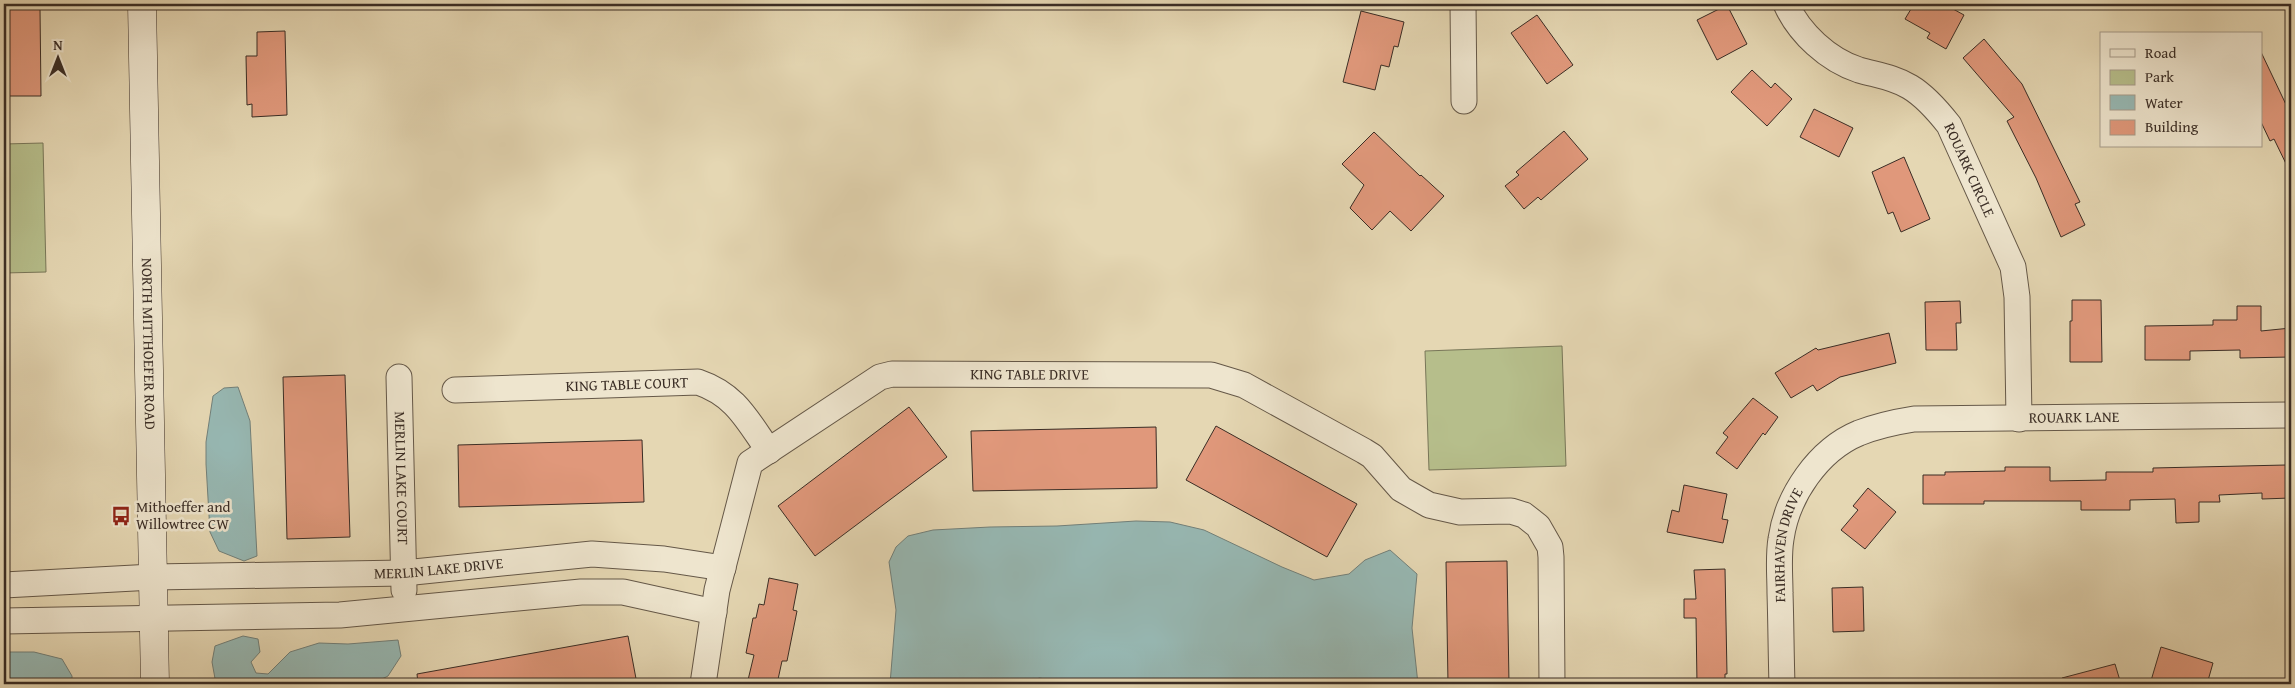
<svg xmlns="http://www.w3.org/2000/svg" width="2295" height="688" font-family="'Gentium Book Plus',serif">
	<rect width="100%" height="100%" fill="#e5d7b3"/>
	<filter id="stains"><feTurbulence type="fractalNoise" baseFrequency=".004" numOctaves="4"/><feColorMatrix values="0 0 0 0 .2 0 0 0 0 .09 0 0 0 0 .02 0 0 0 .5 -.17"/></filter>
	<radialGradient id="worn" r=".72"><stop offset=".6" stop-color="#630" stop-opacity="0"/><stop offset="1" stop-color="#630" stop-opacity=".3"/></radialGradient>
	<!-- green -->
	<g fill="#b6be8b" stroke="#787658">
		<path d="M43,143L46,272L4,273V144Z"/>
		<path d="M1562,346L1566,466L1429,470L1425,351Z"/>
	</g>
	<!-- water -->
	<g fill="#97b8b3" stroke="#72807a">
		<path d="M238,387L250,421L257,556L244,561L219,551L210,532L206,464V442L213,396L224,388Z"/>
		<path d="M1136,521L1170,522L1204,530L1282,567L1314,580L1349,574L1365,560L1390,550L1417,574L1412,628L1418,684H1172L1168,679L1121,684H1082L1039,678L1029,684H890L896,610L889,562L896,547L908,536L933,530L990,527L1057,526Z"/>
		<path d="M243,636L258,639L260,652L251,662L256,673L268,674L290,652L319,643L348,644L398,640L401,656L388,676L372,684H216L212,662L215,646Z"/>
		<path d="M4,652H34L62,659L72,676V684H4Z"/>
	</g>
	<!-- building -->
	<g fill="#e0987b" stroke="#3a2d25">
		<path d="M1914,4H1944L1964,15L1946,49L1927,38L1930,33L1905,19Z"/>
		<path d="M1727,5L1747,44L1717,60L1697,20Z"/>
		<path d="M4,9H40L41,96H4Z"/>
		<path d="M1361,11L1404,22L1398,47L1394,46L1389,67L1381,65L1375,90L1343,82Z"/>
		<path d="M1537,15L1573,65L1547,84L1511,33Z"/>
		<path d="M285,31L287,115L252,117V104L247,105L246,56H257V32Z"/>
		<path d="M1984,39L2022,84L2080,202L2075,204L2085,225L2061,237L2036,178L2007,121L2014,117L1963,58Z"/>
		<path d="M2261,52L2291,115V174L2274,139L2270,141L2261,122Z"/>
		<path d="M1752,70L1771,88L1775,83L1792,99L1767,126L1731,92Z"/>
		<path d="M1814,109L1853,128L1839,157L1800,137Z"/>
		<path d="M1564,131L1588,159L1541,200L1538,197L1524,209L1505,186L1519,175L1516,172Z"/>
		<path d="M1374,132L1420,176L1421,175L1444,196L1411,231L1390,211L1372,230L1350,208L1364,185L1342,164Z"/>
		<path d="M1904,157L1930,219L1901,232L1893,212L1888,214L1872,172Z"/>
		<path d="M2072,300H2101L2102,362H2070V321H2072Z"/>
		<path d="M1960,301L1961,323H1956L1957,350H1926L1925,302Z"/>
		<path d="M2237,306H2261V331L2291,328V357L2240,358V350L2190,351V360H2145V326L2213,325V320H2237Z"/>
		<path d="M1889,333L1896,363L1840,377L1817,391L1813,385L1791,398L1775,373L1816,348L1818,350Z"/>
		<path d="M345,375L350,537L287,539L283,377Z"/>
		<path d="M1753,398L1778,417L1765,435L1763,433L1737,469L1716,453L1728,437L1723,433Z"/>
		<path d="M909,407L947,457L815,556L778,506Z"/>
		<path d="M1216,426L1357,504L1327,557L1186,480Z"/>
		<path d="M1156,427L1157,488L973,491L971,431Z"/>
		<path d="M642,440L644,502L459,507L458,445Z"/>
		<path d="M2286,465V468L2291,467V498L2262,499V493L2219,495L2220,502H2199V522L2176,523L2175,499L2130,500V510H2081V501H1984V504H1923V475H1945V472L2005,471V467H2050V481L2106,480V472H2153V468Z"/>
		<path d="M1684,485L1727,494L1722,519L1728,520L1723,543L1667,532L1672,510L1679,512Z"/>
		<path d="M1868,488L1896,512L1865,549L1841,530L1858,510L1853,506Z"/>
		<path d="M1507,561L1509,684H1448L1446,562Z"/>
		<path d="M1725,569L1727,674H1725V684H1697L1696,618H1684V599H1696L1694,570Z"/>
		<path d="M769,578L798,584L793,610L797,611L787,661H782L777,684L748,680L754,655L746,653L753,618H756L759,604L764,605Z"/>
		<path d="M1863,587L1864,631L1833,632L1832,588Z"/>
		<path d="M628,636L637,684H418L417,674Z"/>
		<path d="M2161,647L2213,663L2207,684H2150Z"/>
		<path d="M2115,664L2121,684H2063L2062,678Z"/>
	</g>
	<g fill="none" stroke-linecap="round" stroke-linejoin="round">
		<defs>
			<g id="minor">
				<path d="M1463,4L1464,101"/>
				<path id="s1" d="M1786,4C1799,33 1828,60 1859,70C1876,75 1894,77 1910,87C1925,96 1938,111 1949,125L2013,267L2017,297L2019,419"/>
				<path id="s2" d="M399,377L404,590"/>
				<path id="s3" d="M455,390L698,382C736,395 747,420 769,451"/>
				<path id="s4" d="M4,585L153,577L404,573L592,554L664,559L723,568"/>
				<path d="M4,621L340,615L581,592H623L714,612"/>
				<path id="s5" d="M703,684L717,590L750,463L880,377L892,374L1211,375L1244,385L1364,451L1372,456L1401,489L1429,505L1460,512L1511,511L1524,515L1538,526L1550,547L1551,557L1552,684"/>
				<path id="s6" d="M1782,684C1781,654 1781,623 1780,593C1780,575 1778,557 1781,539C1787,496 1818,450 1859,433C1877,426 1895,422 1914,419L2291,415"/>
			</g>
			<g id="secondary">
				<path id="s7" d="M142,4L155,684"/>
			</g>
		</defs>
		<!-- minor casing -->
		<use href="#minor" stroke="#655848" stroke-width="27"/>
		<!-- secondary casing -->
		<use href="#secondary" stroke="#3a2d25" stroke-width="29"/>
		<!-- minor -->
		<use href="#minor" stroke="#eee5ce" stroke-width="25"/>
		<!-- secondary -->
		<use href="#secondary" stroke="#eee5ce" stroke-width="28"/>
	</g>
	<!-- icons -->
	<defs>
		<symbol id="bus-bare" viewBox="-9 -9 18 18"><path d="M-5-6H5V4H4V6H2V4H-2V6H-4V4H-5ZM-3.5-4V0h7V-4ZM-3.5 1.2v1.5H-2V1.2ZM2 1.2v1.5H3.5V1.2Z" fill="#8f2418" stroke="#eee5ce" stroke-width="2.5" paint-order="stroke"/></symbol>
	</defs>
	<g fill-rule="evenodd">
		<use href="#bus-bare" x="107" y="502" width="28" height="28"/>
	</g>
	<g text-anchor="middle" stroke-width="5" stroke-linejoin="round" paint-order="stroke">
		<!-- street labels -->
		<g font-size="15" fill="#3a2d25" stroke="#eee5ce">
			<text dy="5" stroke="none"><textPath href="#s1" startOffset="259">ROUARK CIRCLE</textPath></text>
			<text dy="5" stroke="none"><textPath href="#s7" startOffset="340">NORTH MITTHOEFER ROAD</textPath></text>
			<text dy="5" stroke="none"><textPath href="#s5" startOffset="532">KING TABLE DRIVE</textPath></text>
			<text dy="5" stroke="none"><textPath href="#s3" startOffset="172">KING TABLE COURT</textPath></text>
			<text dy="5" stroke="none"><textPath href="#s6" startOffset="499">ROUARK LANE</textPath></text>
			<text dy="5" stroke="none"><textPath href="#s2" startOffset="101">MERLIN LAKE COURT</textPath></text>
			<text dy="5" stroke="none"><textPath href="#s6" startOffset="140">FAIRHAVEN DRIVE</textPath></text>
			<text dy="5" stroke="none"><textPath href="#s4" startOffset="435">MERLIN LAKE DRIVE</textPath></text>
		</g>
		<!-- poi labels -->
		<g font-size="15" fill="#3a2d25" stroke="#eee5ce" text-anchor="start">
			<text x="136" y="512">Mithoeffer and<tspan x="136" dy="17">Willowtree CW</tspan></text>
		</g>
	</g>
	<!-- margin -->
	<rect width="2295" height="688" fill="none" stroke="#e5d7b3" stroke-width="20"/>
	<rect x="5" y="5" width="2285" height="678" fill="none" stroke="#3a2d25" stroke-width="2.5"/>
	<rect x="10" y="10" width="2275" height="668" fill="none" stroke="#3a2d25"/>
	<!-- legend -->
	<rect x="2100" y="32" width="162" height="115" fill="#eee5ce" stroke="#a69b8a"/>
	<rect x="2110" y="49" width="25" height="8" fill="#eee5ce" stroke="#a69b8a"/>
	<text x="2145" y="58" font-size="15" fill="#3a2d25">Road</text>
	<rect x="2110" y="70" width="25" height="15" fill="#b6be8b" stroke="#a69b8a"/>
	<text x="2145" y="82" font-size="15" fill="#3a2d25">Park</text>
	<rect x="2110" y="95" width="25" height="15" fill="#97b8b3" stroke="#a69b8a"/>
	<text x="2145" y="108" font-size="15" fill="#3a2d25">Water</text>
	<rect x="2110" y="120" width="25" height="15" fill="#e0987b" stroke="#a69b8a"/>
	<text x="2145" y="132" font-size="15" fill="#3a2d25">Building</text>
	<!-- north arrow -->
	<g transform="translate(58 58)" stroke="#eee5ce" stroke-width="4" paint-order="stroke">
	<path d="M0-4L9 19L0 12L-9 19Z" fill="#3a2d25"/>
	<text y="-8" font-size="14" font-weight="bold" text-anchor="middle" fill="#3a2d25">N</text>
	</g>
	<rect width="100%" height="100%" filter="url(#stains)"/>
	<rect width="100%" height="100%" fill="url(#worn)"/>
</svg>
